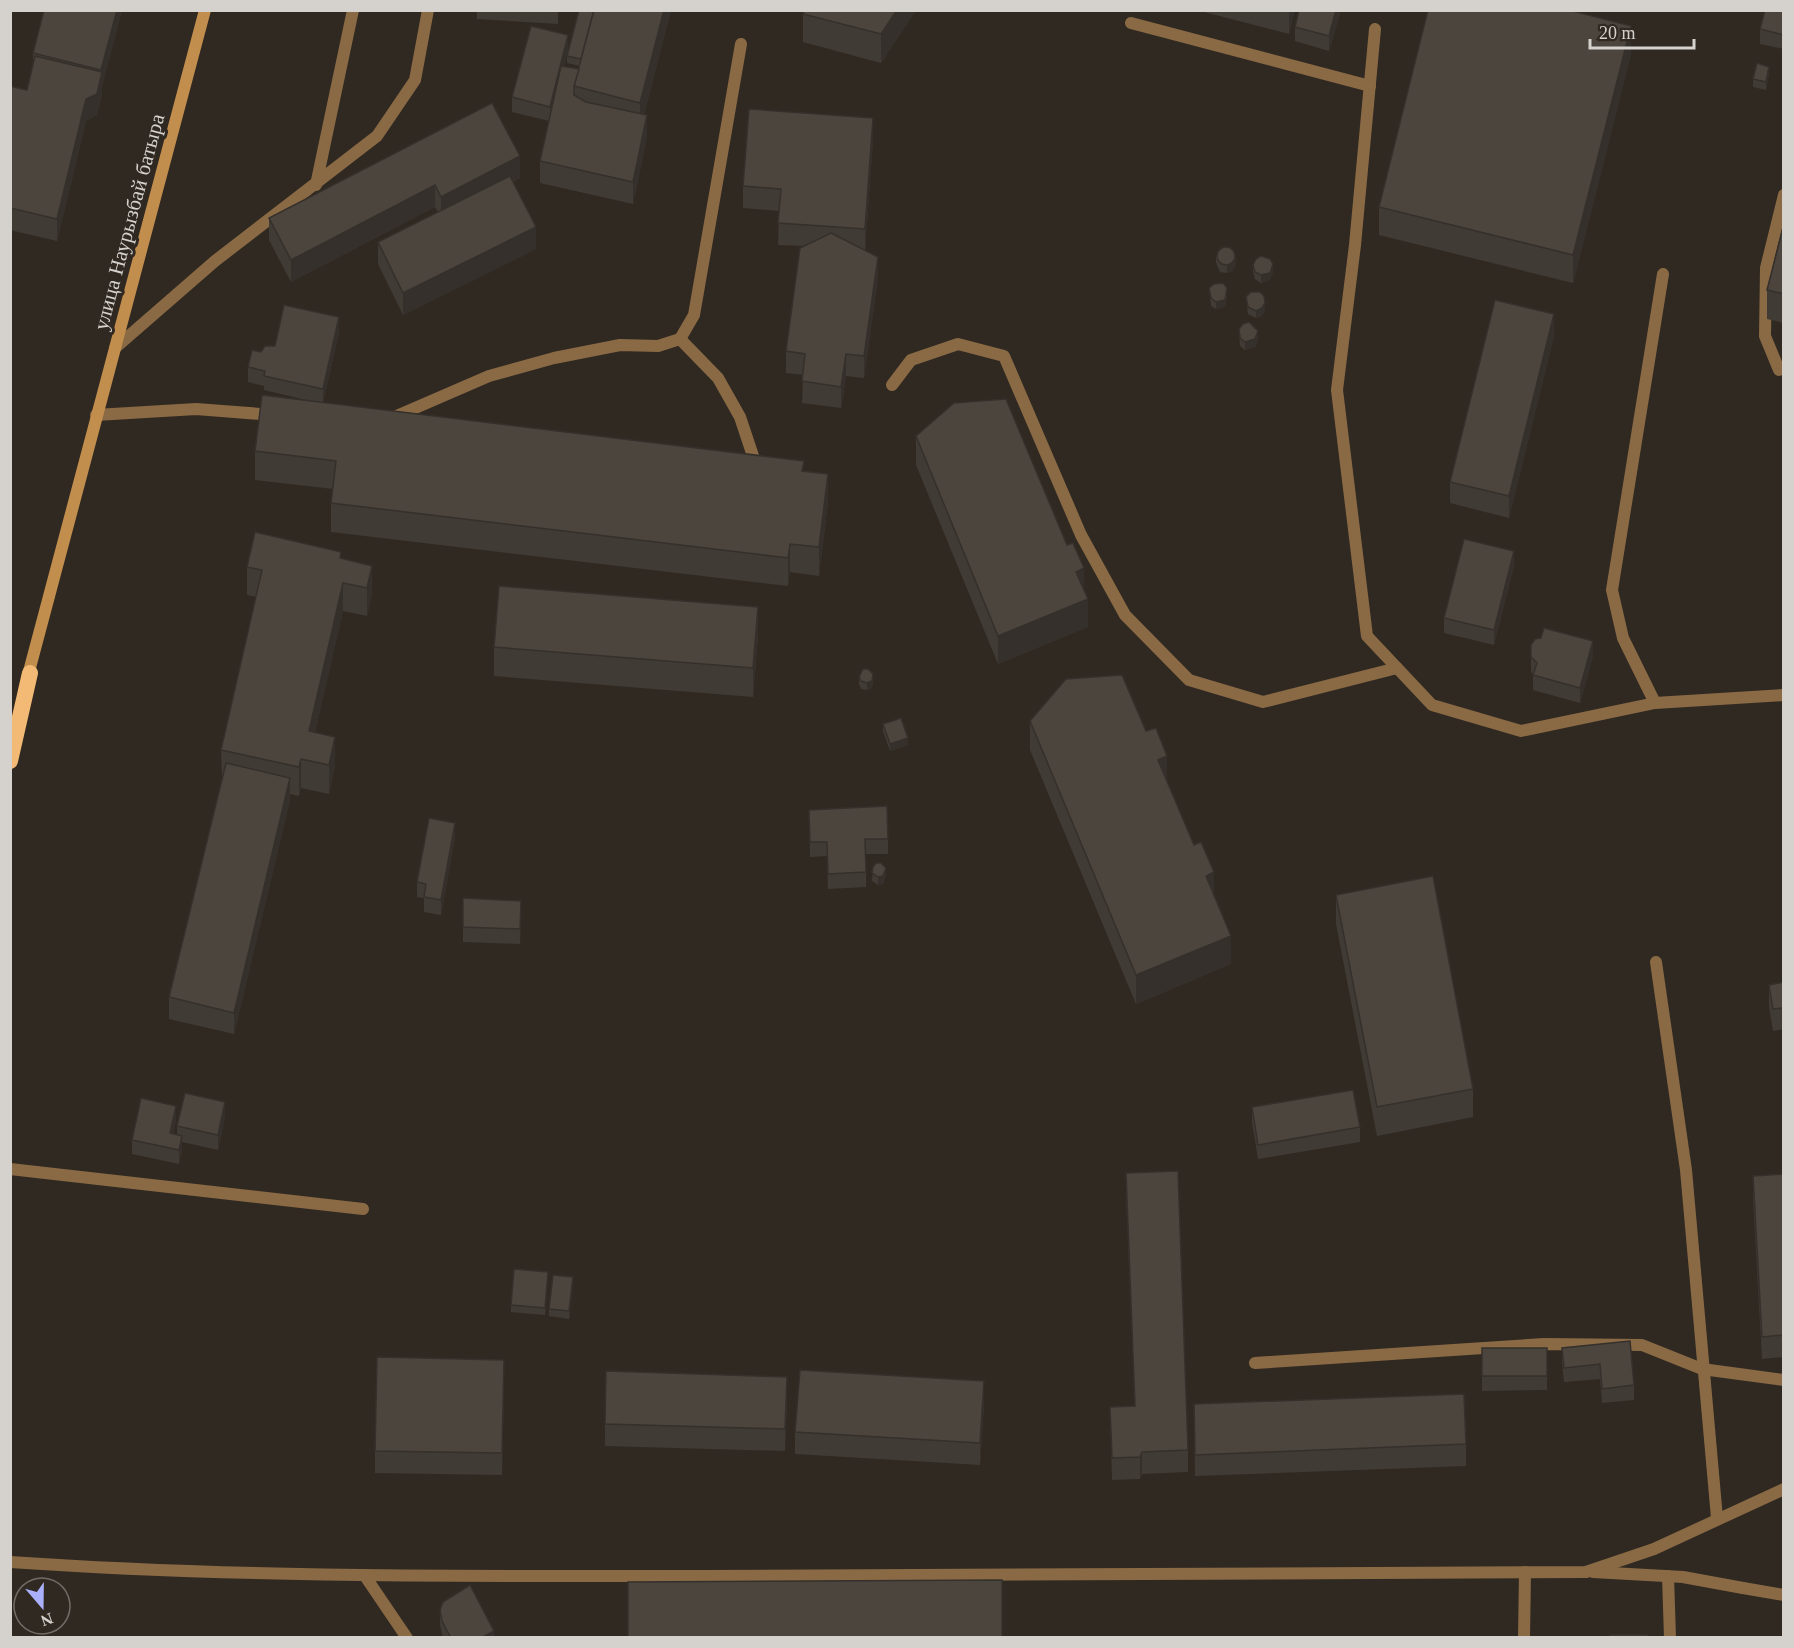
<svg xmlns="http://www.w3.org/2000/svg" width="1794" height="1648" font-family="Georgia,serif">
	<rect width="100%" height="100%" fill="#302922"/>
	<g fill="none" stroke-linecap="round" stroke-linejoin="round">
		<!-- service -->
		<g stroke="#8a6a44" stroke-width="12">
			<path d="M1131,23L1370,86"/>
			<path d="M316,185L353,10"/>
			<path d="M680,339L718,378L740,417L756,465"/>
			<path d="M115,348L215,261L377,136L415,80L428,10"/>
			<path d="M1779,370L1765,336L1766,268L1784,195"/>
			<path d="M892,385L911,360L958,344L1004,356L1081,535L1125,615L1189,680L1263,702L1397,668"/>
			<path d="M96,415L196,409L274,415"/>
			<path d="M392,418L489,376L554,358L620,345L658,346L680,339L694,315L741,44"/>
			<path d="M1655,703L1623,638L1612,590L1663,274"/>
			<path d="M1656,962L1686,1170L1717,1518"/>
			<path d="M10,1169L363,1209"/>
			<path d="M1255,1363L1544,1344L1642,1345L1702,1369L1784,1380"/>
			<path d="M365,1576L407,1638"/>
			<path d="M1743,1588L1784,1595"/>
			<path d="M1524,1638L1525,1572"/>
		</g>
		<!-- minor -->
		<g stroke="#8a6a44" stroke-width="12">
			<path d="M1375,29L1355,245L1337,390L1367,636L1432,705L1521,731L1655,703L1784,695"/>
			<path d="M10,1562C242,1578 475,1576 707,1576C1000,1576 1293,1575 1586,1572L1654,1549L1784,1489"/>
			<path d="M1593,1572L1683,1577L1743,1588"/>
			<path d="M1668,1576L1670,1638"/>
		</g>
		<!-- secondary -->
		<path stroke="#c18e4e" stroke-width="12" d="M27,679L205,10"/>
		<!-- trunk -->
		<path stroke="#f2ba74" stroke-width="16" d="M10,761L30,673"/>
	</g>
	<!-- wall -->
	<g fill="#413b35">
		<path d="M122,10L102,86V94L97,115L86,121L57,241L10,230V86L27,90L33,66V53Z"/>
		<path d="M477,10H558V24L477,19Z"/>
		<path d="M579,10H671L644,115L647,137L633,204L540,183V161L549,121L512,112V97L568,50L564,66L579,69L580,66L567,63V56Z"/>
		<path d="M916,10L881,63L803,42V14Z"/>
		<path d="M1196,10H1295L1289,34Z"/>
		<path d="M1299,10H1341L1329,51L1295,41V27Z"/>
		<path d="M1784,10V49L1760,44V29Z"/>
		<path d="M1631,54L1573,283L1379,235V207Z"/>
		<path d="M1769,74L1766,90L1753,87V79Z"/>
		<path d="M492,103L520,178L513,182L536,249L403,315L378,264V242L438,212L435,207L291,282L269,240V218Z"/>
		<path d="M873,140L865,250L878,278L864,378L846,376L841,408L802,403L803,375L786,373V351L804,246L778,245L779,211L743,208V186Z"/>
		<path d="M1784,224V323L1767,319V290Z"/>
		<path d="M1216,256L1236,262L1233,271L1227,273L1220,272L1216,263Z"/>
		<path d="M1253,265L1273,272L1270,280L1261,283L1255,279L1253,272Z"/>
		<path d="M1209,288L1227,295L1225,307L1216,309L1211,306Z"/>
		<path d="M1246,297L1265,310L1262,316L1256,318L1248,314Z"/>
		<path d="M1239,329L1258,339L1255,347L1245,350L1240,346Z"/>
		<path d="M339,332L323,403L804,471L828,502L819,576L790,572L788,586L331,532V503L333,489L255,480V451L314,402L264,390V386L248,382V367L261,352Z"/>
		<path d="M1554,336L1509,518L1450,503V482Z"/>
		<path d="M916,436L1084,589L1088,627L998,664L916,465Z"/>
		<path d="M341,558L372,566V594L367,616L343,611L315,732L335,765L329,794L301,788L299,796L290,794V800L234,1034L169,1019V997L222,779L221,750L256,597L247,595V567Z"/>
		<path d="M1514,566L1494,645L1444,633V618Z"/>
		<path d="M758,635L753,697L494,676V647Z"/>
		<path d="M1531,645L1593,656L1580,703L1533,690V674L1531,672Z"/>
		<path d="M859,677L873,681L872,688L867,690L861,689L859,684Z"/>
		<path d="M1030,721L1214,895L1231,964L1136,1004L1030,750Z"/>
		<path d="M883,724L908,745L890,751L883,731Z"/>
		<path d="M809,810L888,839V854H866V887L828,889L827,856L810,857Z"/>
		<path d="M455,837L441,915L424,912V898L417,897V882Z"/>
		<path d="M873,867L886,875L883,884L878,885L872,881Z"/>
		<path d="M1336,895L1473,1089V1117L1377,1136L1336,924Z"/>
		<path d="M463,898L521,915L520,944L463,942Z"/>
		<path d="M1784,982V1029L1773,1031L1769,1007V985Z"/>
		<path d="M1252,1107L1360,1127V1142L1258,1159L1252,1122Z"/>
		<path d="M225,1117L218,1150L182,1142V1150L179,1164L132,1154V1140L176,1120L173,1134L177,1135V1126Z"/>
		<path d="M1126,1173L1188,1450V1472L1142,1474L1140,1479L1112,1480L1110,1407L1135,1406L1126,1195Z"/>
		<path d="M1784,1174V1357L1762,1359L1753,1198V1176Z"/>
		<path d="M548,1280L545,1315L511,1312V1305Z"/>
		<path d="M573,1284L569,1319L549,1316V1309Z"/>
		<path d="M1630,1341L1634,1385V1400L1602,1403L1600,1379L1564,1382L1562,1362V1348Z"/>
		<path d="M1482,1348H1547V1390L1482,1391Z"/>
		<path d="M504,1382L502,1475L375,1473V1451Z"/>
		<path d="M787,1399L785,1451L605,1446V1424Z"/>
		<path d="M984,1403L980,1465L795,1454V1432Z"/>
		<path d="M1194,1404L1466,1444V1466L1195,1476Z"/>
		<path d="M440,1610L494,1638H443L440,1625Z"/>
	</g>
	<!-- shaded-wall -->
	<g fill="#35302b">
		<path d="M117,10H122L102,86V94L97,115L86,121L57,241V219L86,99L101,79V70Z"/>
		<path d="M664,10H671L640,131V103Z"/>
		<path d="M897,10H916L881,63V34Z"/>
		<path d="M1289,10H1295L1289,34Z"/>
		<path d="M1336,10H1341L1329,51V36Z"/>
		<path d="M1631,26V54L1573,283V255Z"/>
		<path d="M568,35V50L550,122V107Z"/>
		<path d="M1769,67V74L1766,90V82Z"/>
		<path d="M647,115V137L633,204V182Z"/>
		<path d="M873,118V140L865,251V229Z"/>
		<path d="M520,156V178L441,219V197Z"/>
		<path d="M435,185V207L291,282V260Z"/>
		<path d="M536,227V249L403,315V293Z"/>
		<path d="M1236,255V262L1233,271L1227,273V266Z"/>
		<path d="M878,257V278L864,378V356Z"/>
		<path d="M1273,264V272L1270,280L1261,283V275Z"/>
		<path d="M1227,288V295L1225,307L1216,309V302Z"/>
		<path d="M1265,303V310L1262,316L1256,318V311Z"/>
		<path d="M1554,314V336L1509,518V496Z"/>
		<path d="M339,317V332L323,404V389Z"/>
		<path d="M1258,331V339L1255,347L1245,350V342Z"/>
		<path d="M846,354V376L841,408V387Z"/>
		<path d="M828,474V502L819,576V547Z"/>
		<path d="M790,544V572L788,586V558Z"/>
		<path d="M1514,551V566L1494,645V630Z"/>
		<path d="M372,566V594L367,616V588Z"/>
		<path d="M1084,568V597L1076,572Z"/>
		<path d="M343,583V611L309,759V731Z"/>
		<path d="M1088,599V627L998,664V636Z"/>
		<path d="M758,607V635L753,697V668Z"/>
		<path d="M1593,641V656L1580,703V688Z"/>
		<path d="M873,674L872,688L867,690V683Z"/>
		<path d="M335,737V765L329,794V765Z"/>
		<path d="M908,738V745L890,751V744Z"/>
		<path d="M1167,756V784L1158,760Z"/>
		<path d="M301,759V788L299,796V767Z"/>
		<path d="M290,778V800L234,1034V1013Z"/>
		<path d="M455,823V837L441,915V900Z"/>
		<path d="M886,868V875L883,884L878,885V877Z"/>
		<path d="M1214,872V901L1206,876Z"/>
		<path d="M1231,936V964L1136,1004V975Z"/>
		<path d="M225,1102V1117L218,1150V1135Z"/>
		<path d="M176,1106V1120L170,1148V1133Z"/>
		<path d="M182,1136V1150L179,1164V1150Z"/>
		<path d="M573,1277V1284L569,1319V1311Z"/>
		<path d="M787,1377V1399L785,1451V1429Z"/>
		<path d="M984,1381V1403L980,1465V1443Z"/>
		<path d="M1142,1452V1474L1140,1479V1457Z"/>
		<path d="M494,1631V1638H481Z"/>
	</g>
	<!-- building -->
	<g fill="#4c453e" stroke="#35302b" stroke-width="1.5">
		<path d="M44,10H117L101,70L33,53Z"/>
		<path d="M579,10H594L581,59L567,56Z"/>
		<path d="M594,10H664L640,103L574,86Z"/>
		<path d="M804,10H897L881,34L803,14Z"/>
		<path d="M1299,10H1336L1329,36L1295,27Z"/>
		<path d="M1428,10H1569L1631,26L1573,255L1379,207Z"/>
		<path d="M1765,10H1784V35L1760,29Z"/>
		<path d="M531,26L568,35L550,107L512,97Z"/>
		<path d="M35,56L102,72L97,94L86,99L57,219L10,208V86L27,90Z"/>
		<path d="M1757,63L1769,67L1766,82L1753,79Z"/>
		<path d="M561,66L579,69L574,86V95L586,102L647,115L633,182L540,161Z"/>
		<path d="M492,103L520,156L441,197L435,185L291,260L269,218Z"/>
		<path d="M749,109L873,118L865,229L778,223L781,189L743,186Z"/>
		<path d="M510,176L536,227L403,293L378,242Z"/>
		<path d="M1784,224V294L1767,290Z"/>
		<path d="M831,233L878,257L864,356L846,354L841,387L802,381L805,354L786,351L800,248Z"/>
		<circle cx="1226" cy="256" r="9"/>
		<path d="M1261,256L1270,259L1273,264L1270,273L1261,275L1255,272L1253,265L1256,259Z"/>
		<path d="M1223,283L1227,288L1225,300L1216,302L1211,298L1209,288L1214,284Z"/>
		<path d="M1251,292H1260L1264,296L1265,303L1262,308L1256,311L1248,307L1246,297Z"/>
		<path d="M1495,300L1554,314L1509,496L1450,482Z"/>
		<path d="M284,305L339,317L323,389L264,376L265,371L248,367L252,350L261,352L265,346H275Z"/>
		<path d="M1249,322L1258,331L1255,339L1245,342L1240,338L1239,329L1243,324Z"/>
		<path d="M262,395L804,461L802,471L828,474L819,547L790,544L788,558L331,503L336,461L255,451Z"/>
		<path d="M1006,399L1067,545L1073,543L1084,568L1076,572L1088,599L998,636L916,436L954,403Z"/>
		<path d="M255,532L341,552L340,558L372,566L367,588L343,583L309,731L335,737L329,765L301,759L299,767L221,750L262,570L247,567Z"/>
		<path d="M1464,539L1514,551L1494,630L1444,618Z"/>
		<path d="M499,586L758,607L753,668L494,647Z"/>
		<path d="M1544,628L1593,641L1580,688L1533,675L1537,663L1531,657V645L1535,639L1541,638Z"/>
		<path d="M863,669H868L873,674L872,681L867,683L861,681L859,677Z"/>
		<path d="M1122,675L1146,731L1156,728L1167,756L1158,760L1194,845L1201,842L1214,872L1206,876L1231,936L1136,975L1030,721L1066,679Z"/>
		<path d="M901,718L908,738L890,744L883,724Z"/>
		<path d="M226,763L290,778L234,1013L169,997Z"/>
		<path d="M887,806L888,839H865L866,872L828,874L827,842H810L809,810Z"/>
		<path d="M429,818L455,823L441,900L424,897L426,884L417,882Z"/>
		<path d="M876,863H881L886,868L883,876L878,877L872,873L873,867Z"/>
		<path d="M1433,876L1473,1089L1377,1107L1336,895Z"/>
		<path d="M463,898L521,901L520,929L463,927Z"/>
		<path d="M1784,982V1008L1773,1009L1769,985Z"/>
		<path d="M1353,1090L1360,1127L1258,1145L1252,1107Z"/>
		<path d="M185,1093L225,1102L218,1135L177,1126Z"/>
		<path d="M141,1098L176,1106L170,1133L182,1136L179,1150L132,1140Z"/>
		<path d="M1178,1171L1188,1450L1142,1452L1140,1457L1112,1458L1110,1407L1135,1406L1126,1173Z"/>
		<path d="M1784,1174V1335L1762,1337L1753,1176Z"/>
		<path d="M514,1269L548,1272L545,1308L511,1305Z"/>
		<path d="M553,1275L573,1277L569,1311L549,1309Z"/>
		<path d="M1630,1341L1634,1385L1602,1389L1600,1364L1564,1368L1562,1348Z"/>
		<rect x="1482" y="1348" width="65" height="28"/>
		<path d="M377,1357L504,1360L502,1453L375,1451Z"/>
		<path d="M800,1370L984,1381L980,1443L795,1432Z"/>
		<path d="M606,1371L787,1377L785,1429L605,1424Z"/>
		<path d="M1464,1394L1466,1444L1195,1455L1194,1404Z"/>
		<path d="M1002,1580V1638H628V1582Z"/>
		<path d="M470,1585L494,1631L481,1638H451L442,1621L440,1610L443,1602Z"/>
		<rect x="1610" y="1635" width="38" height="3"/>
	</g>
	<g text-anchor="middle" stroke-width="6" stroke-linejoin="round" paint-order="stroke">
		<!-- street labels -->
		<g font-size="21" fill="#d5d1cd" stroke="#302922">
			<text transform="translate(129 222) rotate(-75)" y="7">улица Наурызбай батыра</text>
		</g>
	</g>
	<!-- border -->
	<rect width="1794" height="1648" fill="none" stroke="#d5d1cd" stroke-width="24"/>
	<!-- north arrow -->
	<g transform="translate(42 1606) rotate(160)"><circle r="28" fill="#302922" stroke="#726c66" stroke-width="1.5"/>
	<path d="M0-4.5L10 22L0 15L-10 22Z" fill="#aab0fb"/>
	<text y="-9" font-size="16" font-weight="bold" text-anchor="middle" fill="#d5d1cd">N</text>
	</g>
	<!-- scale -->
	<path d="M1590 39v9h104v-9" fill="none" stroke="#d5d1cd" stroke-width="3"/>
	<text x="1599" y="39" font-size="18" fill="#d5d1cd" stroke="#302922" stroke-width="4.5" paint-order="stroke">20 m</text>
</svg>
